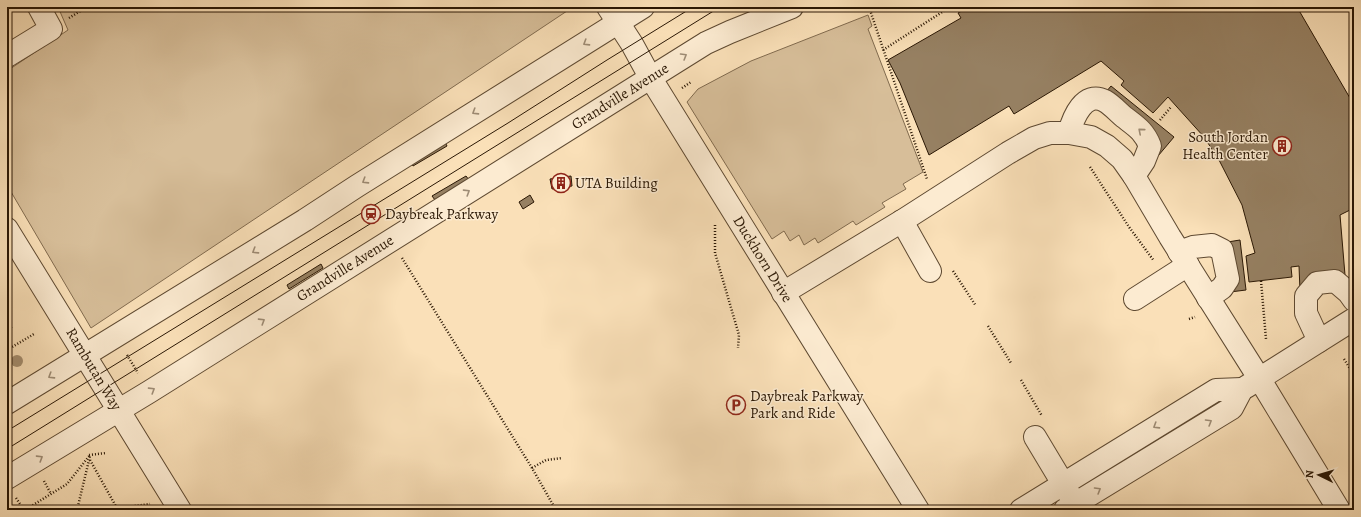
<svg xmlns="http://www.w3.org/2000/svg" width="1361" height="517" font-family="Alegreya,serif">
	<rect width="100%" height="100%" fill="#fae0b8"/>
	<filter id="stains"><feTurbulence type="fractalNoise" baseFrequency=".005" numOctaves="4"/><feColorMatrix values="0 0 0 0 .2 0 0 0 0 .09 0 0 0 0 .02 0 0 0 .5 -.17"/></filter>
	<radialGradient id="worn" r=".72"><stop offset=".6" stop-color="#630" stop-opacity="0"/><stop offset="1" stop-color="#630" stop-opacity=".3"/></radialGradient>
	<!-- green -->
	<g fill="#d7be99" stroke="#806a4e">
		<path d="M58,7H573L91,328L7,185V71L68,30Z"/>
		<path d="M868,15L872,26L868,29L923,172L903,184L906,189L882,203L885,207L856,225L853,221L818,243L815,238L804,245L799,235L790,241L784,231L772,239L687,102L698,89L751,61Z"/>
	</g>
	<!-- building -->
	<g fill="#968062" stroke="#2a1704">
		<path d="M969,7H1297L1354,105V208L1340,215L1346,287L1300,291L1299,266L1291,267L1292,277L1249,282L1246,256L1255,253L1242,205L1219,160L1204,137L1168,97L1153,113L1121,85L1124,81L1101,61L1014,114L1009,106L929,155L900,83L888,60L961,18L958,13Z"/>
		<path d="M1111,86L1174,137L1158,156L1096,104Z"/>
		<path d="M445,142L447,146L413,166L411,163Z"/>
		<path d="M466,176L469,180L435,200L432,196Z"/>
		<path d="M571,176L572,186L552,189L550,179Z"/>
		<path d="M530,195L534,202L523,209L519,202Z"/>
		<path d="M1240,240L1246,290L1222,293L1215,244Z"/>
		<path d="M321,264L323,268L289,289L287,285Z"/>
		<path d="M7,319L12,328L7,332Z"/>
	</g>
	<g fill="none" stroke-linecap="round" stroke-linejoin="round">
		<defs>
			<g id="minor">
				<path d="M608,7L632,44L650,77L918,510"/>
				<path d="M7,56L51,29L39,7"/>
				<path d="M1069,133C1073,118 1084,90 1105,101C1112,105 1118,112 1124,117C1137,127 1144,131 1150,146L1144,161L1134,176"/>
				<path d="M902,221L930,271"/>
				<path d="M7,229L180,510"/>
				<path d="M1179,252L1193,247L1212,245L1222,250L1228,279L1222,288L1208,298"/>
				<path d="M783,293L902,221L1008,153L1034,138L1050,133H1069L1091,137L1107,146L1122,159L1134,176L1170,237L1259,378L1339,510"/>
				<path d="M1135,299L1188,265"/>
				<path d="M1319,341L1306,313V296L1317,283L1335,281L1349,293L1354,300"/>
				<path d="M1246,387L1354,319"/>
				<path d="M7,403L305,220L357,186L643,7"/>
				<path d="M1035,437L1071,497"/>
				<path d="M7,478L149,392L674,63L706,43L730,32L792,7"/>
				<path d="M1021,510L1216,390L1242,389L1232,408L1065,510"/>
			</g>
		</defs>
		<!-- minor casing -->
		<use href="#minor" stroke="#5e4931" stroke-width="24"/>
		<!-- path -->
		<g stroke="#2a1704" stroke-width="2.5" stroke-dasharray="1 2" stroke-linecap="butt">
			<path d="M869,7L927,179"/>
			<path d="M69,18L87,7"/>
			<path d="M883,50L950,7"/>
			<path d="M682,88L691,82"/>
			<path d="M1160,120L1171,107"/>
			<path d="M1090,167L1129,227L1154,261"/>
			<path d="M1353,212L1354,213"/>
			<path d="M715,225V253L739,335L738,348"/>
			<path d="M402,258L532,468L556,510"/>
			<path d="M953,271L976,306"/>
			<path d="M1261,281L1266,339"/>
			<path d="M1189,319L1195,317"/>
			<path d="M988,326L1011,363"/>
			<path d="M7,350L34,334"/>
			<path d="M127,355L138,373"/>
			<path d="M1344,359L1354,375"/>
			<path d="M1021,380L1042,416"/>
			<path d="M89,455L106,453"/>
			<path d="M90,460L118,510"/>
			<path d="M532,468L546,460L562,458"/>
			<path d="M44,481L51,494"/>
			<path d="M16,498L24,510"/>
			<path d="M25,510L67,484L90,455"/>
			<path d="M77,510L90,456"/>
			<path d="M102,510L150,504"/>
		</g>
		<!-- minor -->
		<use href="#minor" stroke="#fcebd1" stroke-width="22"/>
		<!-- tram -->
		<g stroke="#2a1704" stroke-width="1">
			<path d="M7,431L508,123L607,60L693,7"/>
			<path d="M7,449L720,7"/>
		</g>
	</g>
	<!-- trees -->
	<circle fill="#a48d6e" cx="17" cy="361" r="6"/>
	<!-- one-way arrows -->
	<defs><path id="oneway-chevron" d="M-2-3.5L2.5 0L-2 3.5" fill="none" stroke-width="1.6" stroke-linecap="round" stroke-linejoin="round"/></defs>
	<g stroke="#9e8c75">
		<use href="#oneway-chevron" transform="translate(586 43) rotate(148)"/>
		<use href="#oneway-chevron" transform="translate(684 56) rotate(-31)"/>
		<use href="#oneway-chevron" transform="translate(475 112) rotate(148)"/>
		<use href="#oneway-chevron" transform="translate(1141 131) rotate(-139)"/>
		<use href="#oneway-chevron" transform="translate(365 181) rotate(148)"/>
		<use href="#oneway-chevron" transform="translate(467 192) rotate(-32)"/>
		<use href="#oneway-chevron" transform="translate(255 251) rotate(148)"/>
		<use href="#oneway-chevron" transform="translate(262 321) rotate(-32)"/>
		<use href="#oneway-chevron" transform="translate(51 376) rotate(148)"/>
		<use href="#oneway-chevron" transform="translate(152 390) rotate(-32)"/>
		<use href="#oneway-chevron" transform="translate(1209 422) rotate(-31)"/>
		<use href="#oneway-chevron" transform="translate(1156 426) rotate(148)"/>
		<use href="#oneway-chevron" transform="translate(40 458) rotate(-32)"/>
		<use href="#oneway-chevron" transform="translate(1098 490) rotate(-31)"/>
	</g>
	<!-- icons -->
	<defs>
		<symbol id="building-ring" viewBox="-11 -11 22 22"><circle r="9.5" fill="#fcebd1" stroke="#8f2418" stroke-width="1.5"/><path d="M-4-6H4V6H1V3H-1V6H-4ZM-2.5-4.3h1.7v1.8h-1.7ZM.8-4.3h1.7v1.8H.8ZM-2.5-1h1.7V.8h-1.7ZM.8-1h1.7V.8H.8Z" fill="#8f2418"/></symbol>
		<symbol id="station-ring" viewBox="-11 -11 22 22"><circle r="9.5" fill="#fcebd1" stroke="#8f2418" stroke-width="1.5"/><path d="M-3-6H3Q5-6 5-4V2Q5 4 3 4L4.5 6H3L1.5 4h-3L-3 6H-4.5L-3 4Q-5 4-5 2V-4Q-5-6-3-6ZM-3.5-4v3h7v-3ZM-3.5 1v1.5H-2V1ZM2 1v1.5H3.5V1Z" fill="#8f2418"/></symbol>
		<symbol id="parking-ring" viewBox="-11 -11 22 22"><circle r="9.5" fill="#fcebd1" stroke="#8f2418" stroke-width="1.5"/><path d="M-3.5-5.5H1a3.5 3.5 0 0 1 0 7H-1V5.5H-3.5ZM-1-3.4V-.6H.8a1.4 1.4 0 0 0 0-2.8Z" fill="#8f2418"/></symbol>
	</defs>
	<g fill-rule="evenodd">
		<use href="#building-ring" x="1271" y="135" width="22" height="22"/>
		<use href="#building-ring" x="550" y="172" width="22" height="22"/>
		<use href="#station-ring" x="360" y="203" width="22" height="22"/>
		<use href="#parking-ring" x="725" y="394" width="22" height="22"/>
	</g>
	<g text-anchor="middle" stroke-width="3" stroke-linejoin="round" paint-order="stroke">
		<!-- street labels -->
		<g font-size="15" fill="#2a1704" stroke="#fcebd1">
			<text transform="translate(620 96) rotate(-32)" y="5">Grandville Avenue</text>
			<text transform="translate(763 259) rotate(58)" y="5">Duckhorn Drive</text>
			<text transform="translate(345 268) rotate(-32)" y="5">Grandville Avenue</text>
			<text transform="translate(94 369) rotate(59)" y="5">Rambutan Way</text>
		</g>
		<!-- poi labels -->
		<g font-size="15" fill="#2a1704" stroke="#fcebd1" text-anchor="start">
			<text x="1268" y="142" text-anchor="end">South Jordan<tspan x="1268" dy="17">Health Center</tspan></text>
			<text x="575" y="188">UTA Building</text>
			<text x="385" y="219">Daybreak Parkway</text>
			<text x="750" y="401">Daybreak Parkway<tspan x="750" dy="17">Park and Ride</tspan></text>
		</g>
	</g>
	<!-- margin -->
	<rect width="1361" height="517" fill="none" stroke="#fae0b8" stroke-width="24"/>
	<rect x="8" y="8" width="1345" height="501" fill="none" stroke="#2a1704" stroke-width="2"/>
	<rect x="12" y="12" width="1337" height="493" fill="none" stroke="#2a1704"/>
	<!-- north arrow -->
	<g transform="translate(1319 475) rotate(275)" stroke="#fcebd1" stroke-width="3" paint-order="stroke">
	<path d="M0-3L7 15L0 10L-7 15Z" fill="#2a1704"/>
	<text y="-6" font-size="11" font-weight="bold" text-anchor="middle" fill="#2a1704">N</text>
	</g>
	<rect width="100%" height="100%" filter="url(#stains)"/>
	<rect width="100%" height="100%" fill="url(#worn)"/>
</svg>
